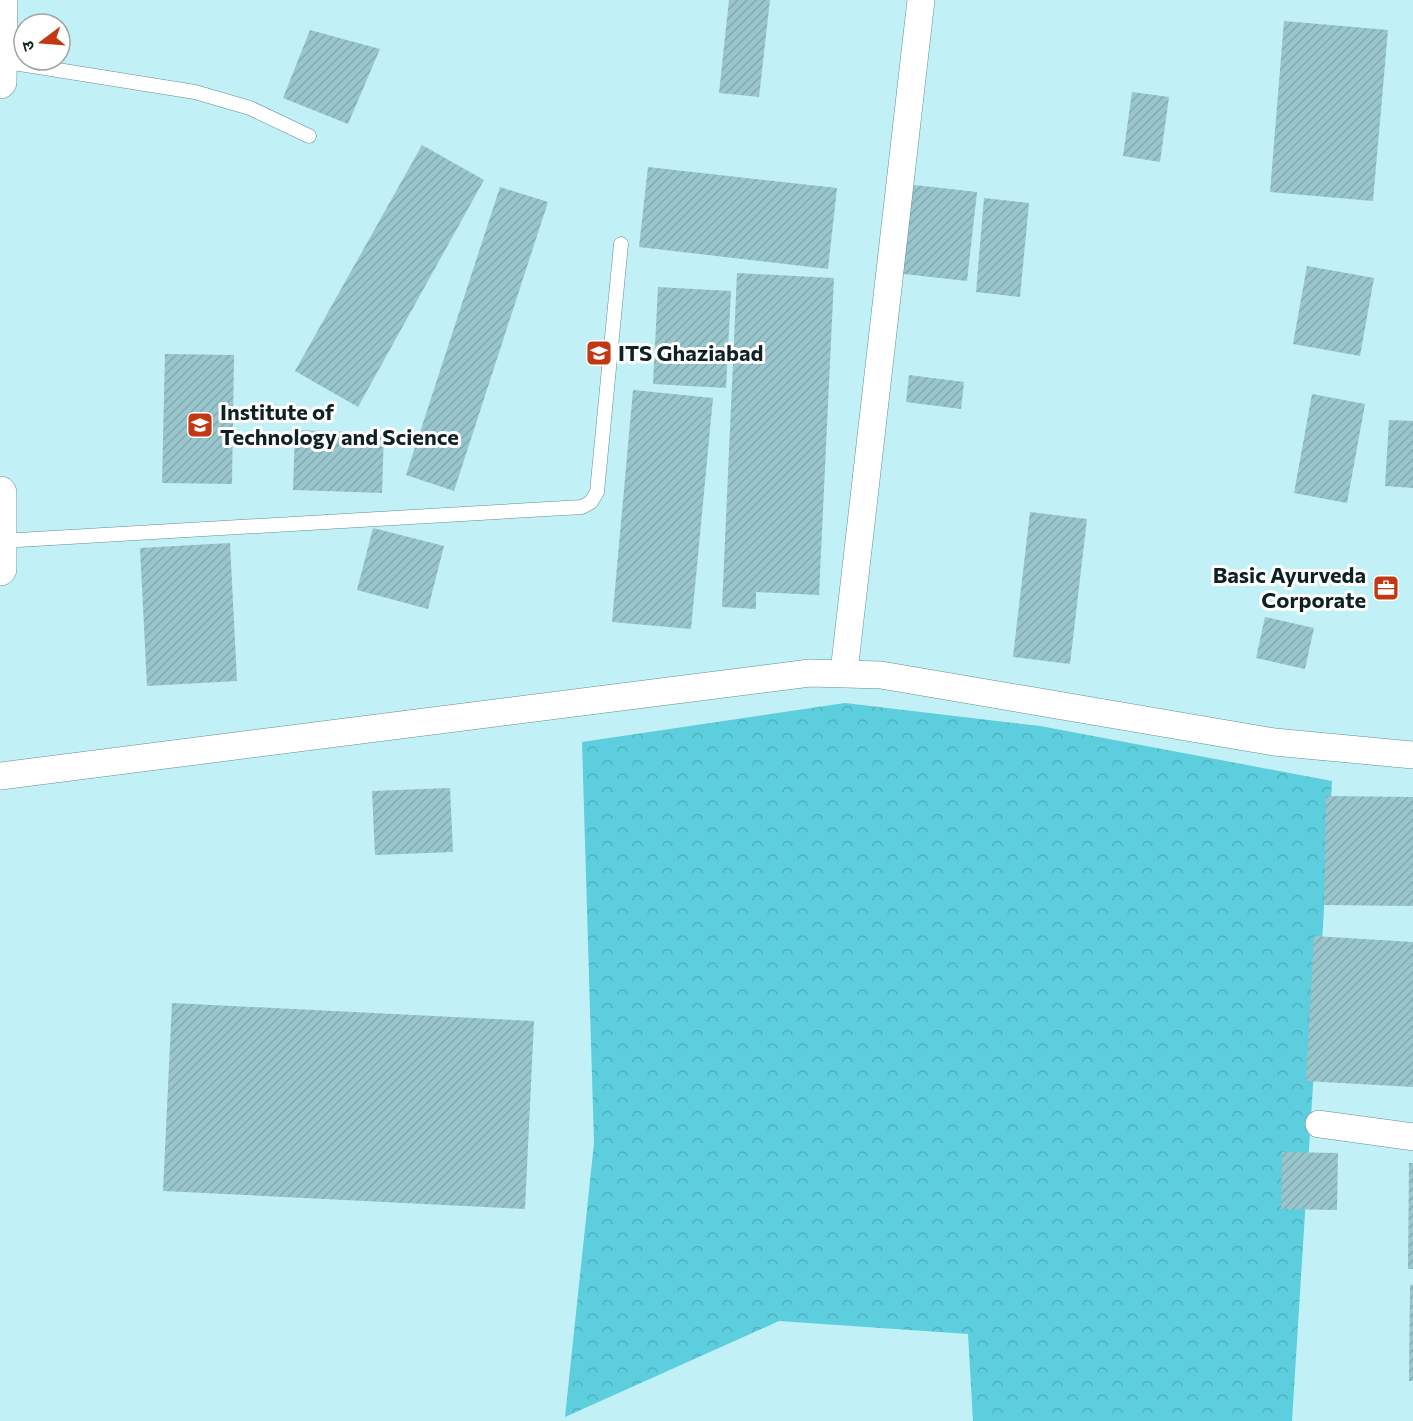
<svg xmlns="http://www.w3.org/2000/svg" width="1413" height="1421" font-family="Commissioner,'Noto Sans Devanagari',sans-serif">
	<defs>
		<pattern id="forest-crowns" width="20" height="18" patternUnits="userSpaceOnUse" patternTransform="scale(1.5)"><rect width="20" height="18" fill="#5ccedd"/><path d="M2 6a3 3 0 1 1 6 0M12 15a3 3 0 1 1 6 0" fill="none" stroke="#4fb1be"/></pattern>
		<pattern id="building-hatch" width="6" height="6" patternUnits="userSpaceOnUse" patternTransform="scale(1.5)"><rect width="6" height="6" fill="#99c6cc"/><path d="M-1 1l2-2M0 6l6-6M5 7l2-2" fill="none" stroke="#83aaaf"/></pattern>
	</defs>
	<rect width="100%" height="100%" fill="#c2f0f7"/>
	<!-- forest -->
	<path fill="url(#forest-crowns)" d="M845,703L1040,726L1332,781L1292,1421H973L968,1334L779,1321L565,1417L594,1143L582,742Z"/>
	<!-- building -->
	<g fill="url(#building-hatch)">
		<path d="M729,0H770L759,97L719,93Z"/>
		<path d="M1284,21L1388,30L1373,201L1270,192Z"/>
		<path d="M310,30L380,49L348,124L283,98Z"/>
		<path d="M1132,92L1169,97L1160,162L1123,156Z"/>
		<path d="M422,145L484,180L358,407L295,371Z"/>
		<path d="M648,167L837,188L828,269L639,247Z"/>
		<path d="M905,184L977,192L967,281L895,273Z"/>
		<path d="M500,187L548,202L454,491L406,475Z"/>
		<path d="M984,198L1029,203L1020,297L976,292Z"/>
		<path d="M1307,266L1374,278L1360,356L1293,344Z"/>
		<path d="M737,273L834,278L819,595L756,592V609L722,607Z"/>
		<path d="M658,287L731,291L726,388L653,384Z"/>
		<path d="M165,354L234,355L232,484L162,483Z"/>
		<path d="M909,375L964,382L961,409L906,402Z"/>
		<path d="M633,390L713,398L691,629L612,622Z"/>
		<path d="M1312,394L1365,404L1347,503L1294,493Z"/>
		<path d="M1389,420L1413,421V488L1385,486Z"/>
		<path d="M295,430L384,433L382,493L293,490Z"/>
		<path d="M1030,512L1087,519L1070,664L1013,657Z"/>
		<path d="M373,528L444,546L428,609L357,590Z"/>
		<path d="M230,543L237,681L147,686L140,548Z"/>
		<path d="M1265,617L1314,628L1305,669L1256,658Z"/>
		<path d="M450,788L453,852L375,855L372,791Z"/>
		<path d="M1326,796L1413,797V906L1324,905Z"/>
		<path d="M1314,936L1413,942V1087L1306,1081Z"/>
		<path d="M172,1003L534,1021L525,1209L163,1191Z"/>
		<path d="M1282,1152L1338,1153L1337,1210L1281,1209Z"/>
		<path d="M1409,1163H1413V1269H1408Z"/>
		<path d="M1410,1285H1413V1381H1409Z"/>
	</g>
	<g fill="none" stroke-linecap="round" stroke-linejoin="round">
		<defs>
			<g id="service">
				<path d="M1,61L195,92L250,108L309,136"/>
				<path d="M1,541L582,507L591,502L597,492L621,244"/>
			</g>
			<g id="minor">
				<path d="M844,672L921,0"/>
				<path d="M0,776L810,673L881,675L1274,742L1413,755"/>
				<path d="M1319,1124L1413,1137"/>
			</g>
			<g id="trunk">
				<path d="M0,82L1,0"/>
				<path d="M0,493V569"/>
			</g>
		</defs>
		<!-- service casing -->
		<use href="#service" stroke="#628e94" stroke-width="15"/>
		<!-- minor casing -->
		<use href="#minor" stroke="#628e94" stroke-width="28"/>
		<!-- trunk casing -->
		<use href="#trunk" stroke="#628e94" stroke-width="34"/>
		<!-- service -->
		<use href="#service" stroke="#fff" stroke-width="14"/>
		<!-- minor -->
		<use href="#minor" stroke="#fff" stroke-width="27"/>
		<!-- trunk -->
		<use href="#trunk" stroke="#fff" stroke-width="33"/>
	</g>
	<!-- icons -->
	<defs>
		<symbol id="university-square" viewBox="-11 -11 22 22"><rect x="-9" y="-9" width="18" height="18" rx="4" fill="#c23813" stroke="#fff"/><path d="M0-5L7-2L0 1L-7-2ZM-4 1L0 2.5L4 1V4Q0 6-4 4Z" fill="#fff"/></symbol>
		<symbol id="office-square" viewBox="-11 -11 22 22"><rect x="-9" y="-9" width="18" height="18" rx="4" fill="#c23813" stroke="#fff"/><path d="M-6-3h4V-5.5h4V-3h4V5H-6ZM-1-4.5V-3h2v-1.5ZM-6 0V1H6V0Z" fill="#fff"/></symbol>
	</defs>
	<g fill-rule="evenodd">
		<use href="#university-square" x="584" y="338" width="30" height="30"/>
		<use href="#university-square" x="185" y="410" width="30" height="30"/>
		<use href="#office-square" x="1371" y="573" width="30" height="30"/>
	</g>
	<g text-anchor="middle" stroke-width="6" stroke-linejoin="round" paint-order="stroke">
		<!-- poi labels -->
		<g font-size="22" font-weight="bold" fill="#0f2124" stroke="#fff" text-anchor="start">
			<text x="618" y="361">ITS Ghaziabad</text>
			<text x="220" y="420">Institute of<tspan x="220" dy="25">Technology and Science</tspan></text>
			<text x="1366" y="583" text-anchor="end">Basic Ayurveda<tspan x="1366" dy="25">Corporate</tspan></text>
		</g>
	</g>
	<!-- north arrow -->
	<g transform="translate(42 42) rotate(254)"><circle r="28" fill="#ffffff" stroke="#9fa6a7" stroke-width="1.5"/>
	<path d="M0-4.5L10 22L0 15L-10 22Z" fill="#c23813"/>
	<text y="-9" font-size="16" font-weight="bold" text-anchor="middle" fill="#0f2124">उ</text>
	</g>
</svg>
